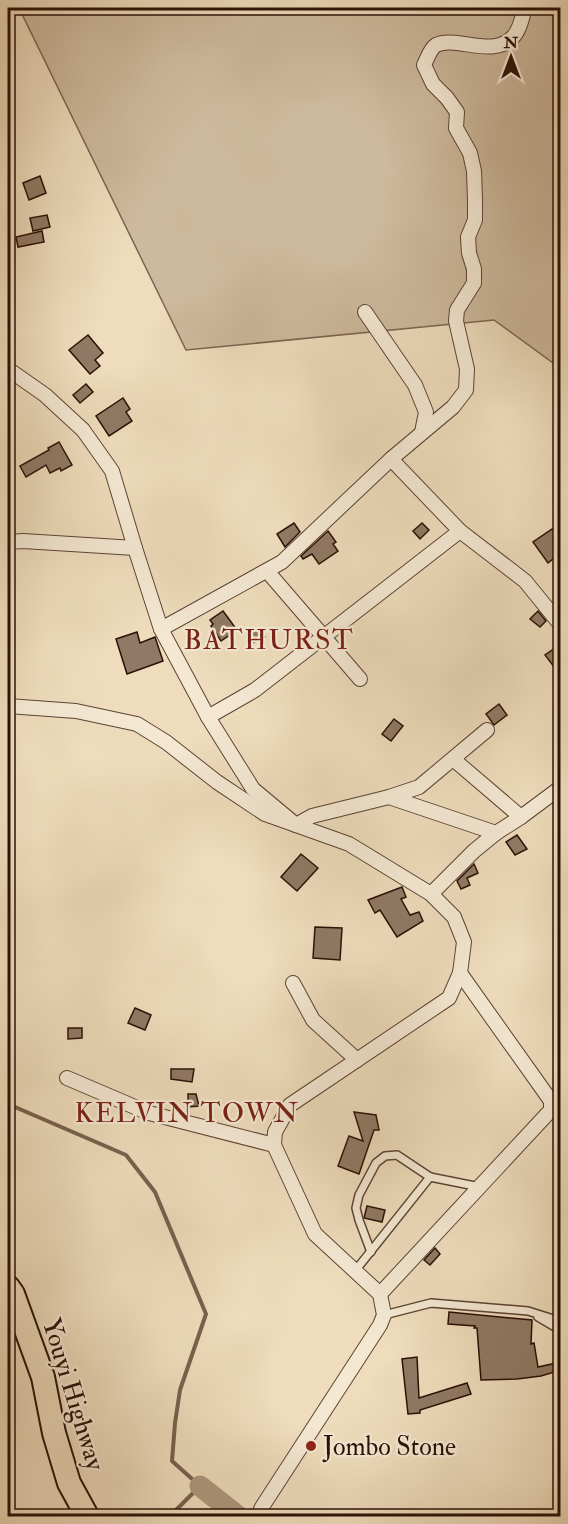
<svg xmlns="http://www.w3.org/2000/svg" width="568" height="1524" font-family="'IM FELL Double Pica',serif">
	<rect width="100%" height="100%" fill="#eedcbc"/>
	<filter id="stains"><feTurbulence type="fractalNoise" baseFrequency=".00333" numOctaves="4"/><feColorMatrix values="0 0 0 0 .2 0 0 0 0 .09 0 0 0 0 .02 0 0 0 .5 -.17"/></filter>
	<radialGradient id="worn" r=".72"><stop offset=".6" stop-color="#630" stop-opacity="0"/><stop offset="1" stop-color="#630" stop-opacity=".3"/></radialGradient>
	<!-- green -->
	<path fill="#cdb99d" stroke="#7c6452" stroke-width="1.5" d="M19,8H560V368L494,320L186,350Z"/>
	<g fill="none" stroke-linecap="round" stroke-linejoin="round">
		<!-- stream -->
		<path stroke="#78614e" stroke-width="4" d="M8,1104L126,1155L155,1192L206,1314L180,1390L175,1423L172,1461L200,1486L170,1516"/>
		<!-- river -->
		<path stroke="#ac977e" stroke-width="21" d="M200,1486L238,1516"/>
	</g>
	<!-- building -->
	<g fill="#907a65" stroke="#2b1006" stroke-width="1.5">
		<path d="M40,176L46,193L29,200L23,183Z"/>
		<path d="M47,215L50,227L33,231L30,218Z"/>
		<path d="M42,231L44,242L18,247L16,237Z"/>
		<path d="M88,335L103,353L95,360L100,366L90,374L69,350Z"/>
		<path d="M86,384L93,392L80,403L73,395Z"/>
		<path d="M123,398L130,409L126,412L132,421L109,436L96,416Z"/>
		<path d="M59,442L72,465L61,471L60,468L50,473L46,465L26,477L20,466L49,450L48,448Z"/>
		<path d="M294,523L300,532L285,547L277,534Z"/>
		<path d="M422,523L429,530L420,539L413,531Z"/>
		<path d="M561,523V549L556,552L558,555L548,563L533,542Z"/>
		<path d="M328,531L336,542L333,544L338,551L319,564L312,554L303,559L301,556Z"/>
		<path d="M223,611L237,630L221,641L211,626L213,624L210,620Z"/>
		<path d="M538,611L546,621L540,627L530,619Z"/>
		<path d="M260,628L265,637L252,643L248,634Z"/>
		<path d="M137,632L140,643L155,637L163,661L127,674L116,639Z"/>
		<path d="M561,644V676L545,655Z"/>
		<path d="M499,704L507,715L494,725L486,714Z"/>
		<path d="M394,719L403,726L391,741L382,734Z"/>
		<path d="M517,835L527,849L515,855L506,842Z"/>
		<path d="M301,854L318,868L297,891L281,877Z"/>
		<path d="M474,864L478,873L467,878L470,885L461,889L457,881Z"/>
		<path d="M402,887L406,897L401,899L410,915L419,912L423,921L397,937L380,910L375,913L368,900Z"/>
		<path d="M315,927L342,928L340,960L313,958Z"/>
		<path d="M135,1008L151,1015L145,1030L128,1023Z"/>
		<path d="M68,1028H82V1038L68,1039Z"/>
		<path d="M171,1069H194L192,1082L171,1079Z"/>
		<path d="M188,1094H196L199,1106L188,1107Z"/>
		<path d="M354,1112L376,1115L379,1130H374L359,1174L338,1166L349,1136L363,1141Z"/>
		<path d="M367,1206L385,1210L382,1222L364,1218Z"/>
		<path d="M435,1248L440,1254L430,1265L424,1260Z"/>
		<path d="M449,1312L532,1320L531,1344L534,1343L538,1367L561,1362V1370L541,1376L517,1379L481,1380L477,1328H474L475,1326L448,1324Z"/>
		<path d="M417,1357L419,1398L467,1383L471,1394L420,1410V1413L408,1414L402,1359Z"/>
	</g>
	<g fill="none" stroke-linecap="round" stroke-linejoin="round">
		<defs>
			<g id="lane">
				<path d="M371,1252L359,1220L356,1208L359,1195L376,1163L385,1156L397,1155L430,1177"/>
				<path d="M355,1271L430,1177L480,1187"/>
				<path d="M384,1315L431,1303L528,1311L560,1321"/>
				<path d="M538,1317L560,1330"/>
			</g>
			<g id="street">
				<path d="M365,312L415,385L426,412L422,432"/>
				<path d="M8,369L45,395L83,430L112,471L135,548L161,629L208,717L253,789L296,825L312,816L389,797L419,787L487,730"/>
				<path d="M391,459L460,531L525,581L560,624"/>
				<path d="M8,542L23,541L135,548"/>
				<path d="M267,571L360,679"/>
				<path d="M161,629L282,562L391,459L453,407L466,390L467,369L456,321L457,310L474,283V269L469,253L468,237L475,220V200L474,171L470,153L456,128L457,112L447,98L433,84L424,65C427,59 430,49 436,45C456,35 493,59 513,37C520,30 522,17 525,8"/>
				<path d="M8,706L76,711L137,724L166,742L217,782L265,814L349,844L431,894L454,917L464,942L460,973L449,998L290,1105L275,1132L274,1145L315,1234L380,1294L384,1315L380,1325L262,1507L258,1516"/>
				<path d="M208,717L255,690L460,531"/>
				<path d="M453,759L521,817"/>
				<path d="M389,797L496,833"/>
				<path d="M431,894L474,851L496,833L521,817L560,788"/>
				<path d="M293,983L313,1020L357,1060"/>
				<path d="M67,1078L149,1113L274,1145"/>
				<path d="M380,1294L551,1110V1101L460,973"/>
			</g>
			<path id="primary" d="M8,1287L13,1294L43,1377L54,1433L69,1483L87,1516"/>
		</defs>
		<!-- lane casing -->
		<use href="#lane" stroke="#5c4334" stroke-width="10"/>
		<!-- street casing -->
		<use href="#street" stroke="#5c4334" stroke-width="16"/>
		<!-- primary casing -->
		<use href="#primary" stroke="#2b1006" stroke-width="26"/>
		<!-- lane -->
		<use href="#lane" stroke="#f4e8d3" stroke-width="7"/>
		<!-- street -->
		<use href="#street" stroke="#f4e8d3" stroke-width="14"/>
		<!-- primary -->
		<use href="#primary" stroke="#eedcbc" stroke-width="22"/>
	</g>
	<!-- markers -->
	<circle fill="#8f2418" stroke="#f4e8d3" stroke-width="2" cx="311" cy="1446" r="6"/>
	<g text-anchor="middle" stroke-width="4.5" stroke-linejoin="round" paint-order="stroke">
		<!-- street labels -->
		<g font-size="26" fill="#2b1006" stroke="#f4e8d3">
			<text transform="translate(74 1394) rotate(73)" y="9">Youyi Highway</text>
		</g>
		<!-- poi labels -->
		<g font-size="26" fill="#2b1006" stroke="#f4e8d3" text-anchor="start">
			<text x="323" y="1455">Jombo Stone</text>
		</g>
		<!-- neighbourhood labels -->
		<g font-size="27" letter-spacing="1.5" fill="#7a1f14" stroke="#f4e8d3">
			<text x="187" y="1122">KELVIN TOWN</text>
		</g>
		<!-- quarter labels -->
		<g font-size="28" letter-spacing="1.5" fill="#7a1f14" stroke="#f4e8d3">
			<text x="269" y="649">BATHURST</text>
		</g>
	</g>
	<!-- margin -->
	<rect width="568" height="1524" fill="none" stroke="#eedcbc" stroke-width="30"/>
	<rect x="9" y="9" width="550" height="1506" fill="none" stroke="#2b1006" stroke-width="3"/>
	<rect x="15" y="15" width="538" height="1494" fill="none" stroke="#2b1006" stroke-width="1.5"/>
	<!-- north arrow -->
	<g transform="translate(511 57)" stroke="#f4e8d3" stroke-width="4.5" paint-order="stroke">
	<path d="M0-4.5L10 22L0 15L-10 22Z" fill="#2b1006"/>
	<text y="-9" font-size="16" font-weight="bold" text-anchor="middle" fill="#2b1006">N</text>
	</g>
	<rect width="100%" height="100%" filter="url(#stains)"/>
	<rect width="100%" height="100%" fill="url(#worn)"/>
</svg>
